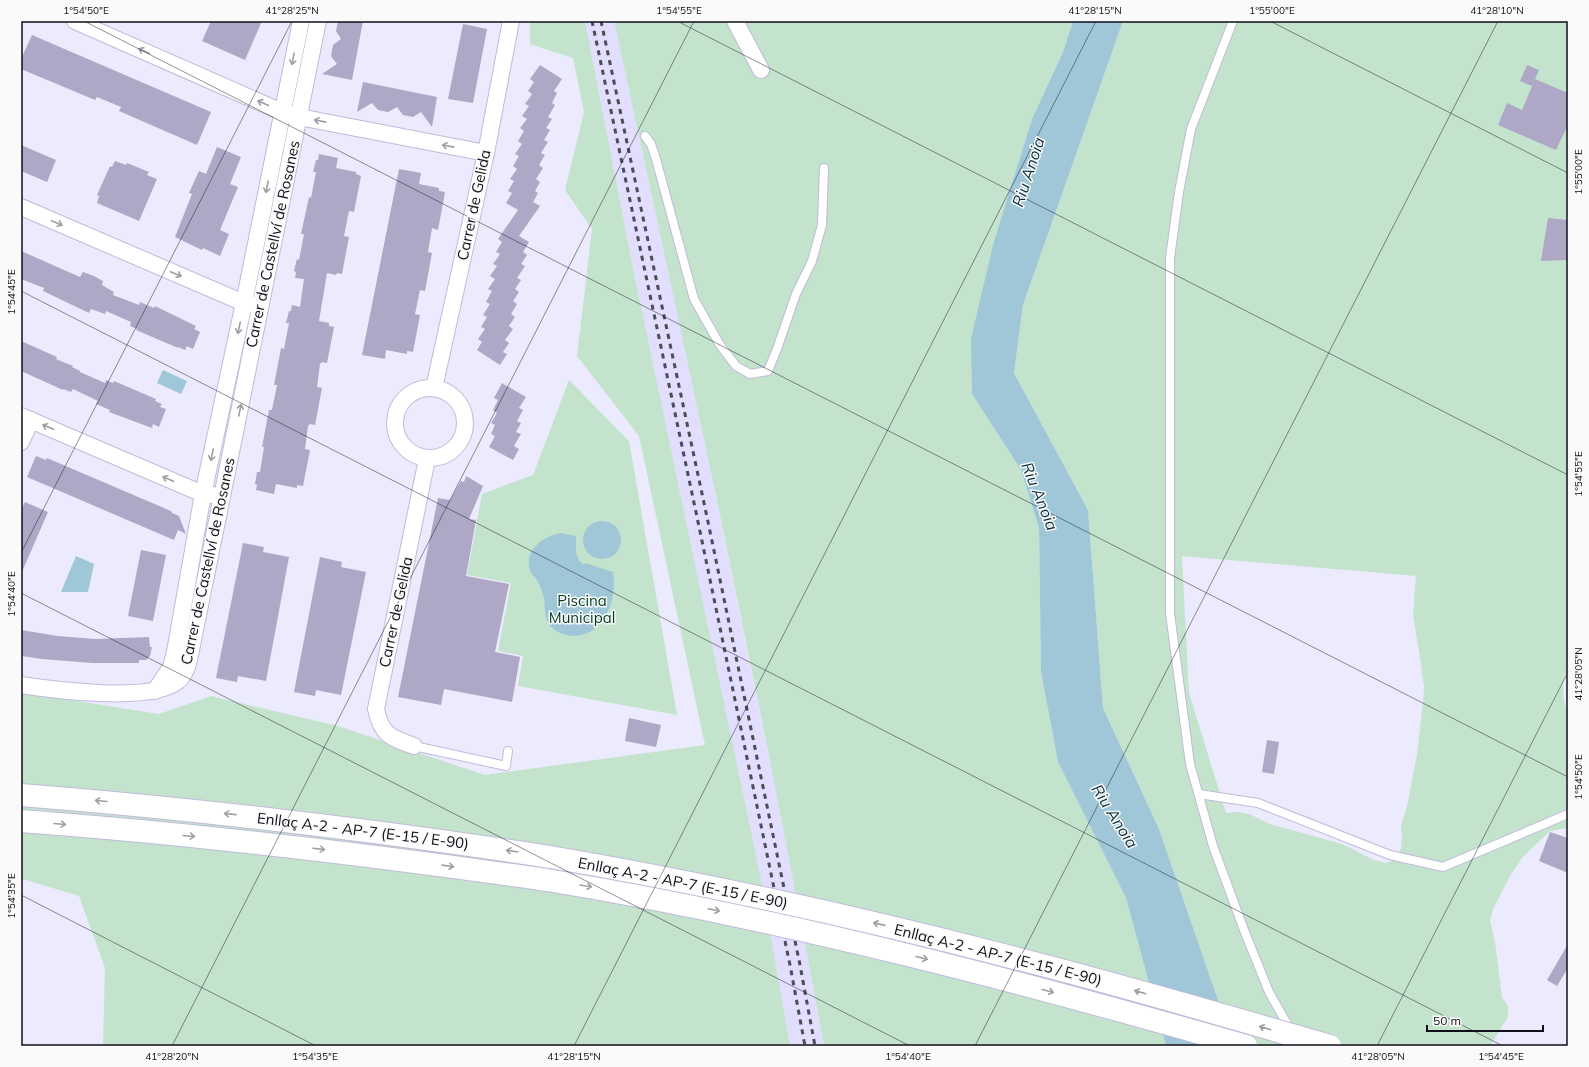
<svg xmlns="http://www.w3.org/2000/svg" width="1589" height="1067" font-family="Mulish,sans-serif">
	<rect width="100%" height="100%" fill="#eceafd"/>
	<!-- built -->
	<path fill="#e2defd" d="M585,21H614L687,358L795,885L824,1046H790L761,879L633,268Z"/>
	<!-- green -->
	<g fill="#c4e3cd" fill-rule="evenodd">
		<path d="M530,21H585L633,268L761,879L790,1046H103L105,968L79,896L26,880H21V692L159,714L211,696L338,726L485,775L705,745L639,436L577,356L592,229L565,190L584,112L573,58L530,44Z"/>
		<path d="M614,21H1073L1063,52L1032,119L994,241L972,394L1021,470L1039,528L1041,672L1058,762L1126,898L1166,1046H824C762,703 688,362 614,21Z"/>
		<path d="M1123,21H1568V667C1561,683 1562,697 1568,713V828L1550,831L1522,858L1510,876L1493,909L1490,920L1495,942L1502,997L1508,1006V1017L1490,1046H1228L1218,1000L1159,829L1103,708L1088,510L1014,373L1023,305ZM1182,556L1416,576L1413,615L1421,664L1424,688L1423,702L1417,754L1408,802L1401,826L1402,837L1401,848L1397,859L1386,863L1374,860L1342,844L1270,824L1249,814L1237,812L1226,813L1189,693Z"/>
		<path d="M569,380L629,441L677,715L518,686L523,656L498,651L511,583L467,575L482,494L533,475Z"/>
	</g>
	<!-- water -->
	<g fill="#a0c7d8">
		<path d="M1073,21H1123L1023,305L1014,373L1088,510L1103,708L1159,829L1218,1000L1228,1046H1166L1126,898L1058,762L1041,672L1039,528L1021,470L972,394L971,339L994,241L1032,119L1063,52Z"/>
		<path d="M163,370L187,381L181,394L157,383Z"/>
		<circle cx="602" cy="540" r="19"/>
		<path d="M561,533L576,536C576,548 574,557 584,565L585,563L613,572C617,599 606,635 573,636C566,636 556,632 551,627C543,619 546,607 544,598C542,592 540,585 537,580C535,577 531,574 530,570C524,550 543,536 561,533Z"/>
		<path d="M76,556L94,564L88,592H61Z"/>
	</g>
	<!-- building -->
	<g fill="#aea8c6">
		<path d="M211,21H262L245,60L202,41Z"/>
		<path d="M338,21H363L352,80L322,74L337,64L331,56L333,45L341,39L336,31Z"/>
		<path d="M463,24L487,29L473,103L448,99Z"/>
		<path d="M32,35L211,112L197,145L119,111L121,107L97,97L95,100L21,69V59Z"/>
		<path d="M540,65L562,79L554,91L557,93L552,103L555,105L548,117L552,119L546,128L550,130L544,140L548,142L541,153L545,155L539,165L543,168L536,179L540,182L535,191L538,193L533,202L540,206L519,236L529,242L523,252L527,255L521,264L525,266L517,278L521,280L515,289L519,292L513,301L517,304L511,314L515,317L509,326L513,329L505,340L509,343L503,352L507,354L500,365L477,350L482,342L478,339L485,329L481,327L487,317L483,315L490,304L486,302L492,291L488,289L495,279L490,276L497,266L493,264L500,254L496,252L502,242L498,239L518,210L506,203L512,193L508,191L514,181L510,179L517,169L513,166L519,156L515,154L522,144L518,141L524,131L520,128L527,119L522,116L529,106L525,104L532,94L528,91L534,82L530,79Z"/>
		<path d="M1527,65L1539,70L1532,86L1520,81Z"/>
		<path d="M1535,79L1568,93V125L1556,150L1498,125L1507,103L1522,110Z"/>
		<path d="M363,82L437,97L432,127L421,112L413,117L403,115L397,107L388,112L378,110L372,103L357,112Z"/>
		<path d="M21,145L56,160L47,182L21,171Z"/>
		<path d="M217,147L241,157L230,184L238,187L220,230L229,234L220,256L203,248L202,250L175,237L192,194L189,193L199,171L206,174Z"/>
		<path d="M319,154L338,158L336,168L356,172V174L361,176L354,212L349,211L344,236L349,237L342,274L337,273L336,275L327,273L319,321L329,323V326L334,327L327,363L322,362L320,364L317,387L322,388L315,425L310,424L308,426L305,449L310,450L303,486L297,485V488L276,484L274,494L256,490L257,485L255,484L257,472H260L264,447H262L269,410H272L277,385H274L281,348L284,349L289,323H286L289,311H291L292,305L300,307L304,279L295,278L296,272L294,271L297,259L299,260L304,234H301L309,197L311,198L316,172H313L316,160H318Z"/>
		<path d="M115,161L126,165L127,163L149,172L147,175L157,179L139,221L97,203L99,196L97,195L110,166L112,167Z"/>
		<path d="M399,169L421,173L419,184L439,188V191L445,192L438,230L432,228L428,252L432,253L425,291L420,290L415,314L420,315L413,352L407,351V354L386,350L385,359L362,355Z"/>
		<path d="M1548,218L1568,220V260L1541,261Z"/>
		<path d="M21,251L80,277L83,272L94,276L103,281L102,285L114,292L113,295L139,305L140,302L154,308L155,306L196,326L194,329L200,332L193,349L187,346L185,350L178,347V348L136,330L137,329L130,326L131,322L106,311L105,314L91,309L89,313L43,291L44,288L21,279Z"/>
		<path d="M21,341L57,357L56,359L73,366L72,367L80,371V372L105,383L106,380L113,383L114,381L156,399L155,401L162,404L160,407L166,409L159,427L153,424L152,428L109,412L110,410L96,404L98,401L73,389L71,392L63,389V390L21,371Z"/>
		<path d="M502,383L526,397L519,408L523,410L517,421L521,423L516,432L521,434L514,446L519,449L513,460L489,447L495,436L491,434L495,425L491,423L497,413L493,410L498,400L494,398Z"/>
		<path d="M36,456L46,460L47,458L171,511L172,513L179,516L186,534L178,530L174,540L27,477Z"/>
		<path d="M466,476L483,486L469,519L476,520L466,576L509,584L495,652L520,657L512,702L444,689L441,705L398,697L438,498L450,500L461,481L464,482Z"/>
		<path d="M25,502L48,512L21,574V510Z"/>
		<path d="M243,543L264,547L263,552L289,557L266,681L238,676L237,682L216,678Z"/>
		<path d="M141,550L166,555L153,621L128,616Z"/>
		<path d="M320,557L342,562L341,567L366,572L341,695L316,690L315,696L294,692Z"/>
		<path d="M21,630L58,636L95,639L149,637L150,647H152L150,656L146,660H139V663H92L42,659L21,656Z"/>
		<path d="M629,718L661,725L656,747L625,741Z"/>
		<path d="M1267,740L1279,742L1274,774L1262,772Z"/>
		<path d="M1550,832L1568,838V873L1539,861Z"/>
		<path d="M1568,944V968L1557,986L1547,980Z"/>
	</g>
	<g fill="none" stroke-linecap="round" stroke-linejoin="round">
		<defs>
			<g id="lane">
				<path d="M1233,21L1191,129L1179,192L1170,258V613L1190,764L1213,846L1244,930L1269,992L1291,1031"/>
				<path d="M645,136L651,144L656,159L694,299L720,345L736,366L750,374L768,371L777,349L796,294L812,261L822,225L824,168"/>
				<path d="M414,746L506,766L508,751"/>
				<path d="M1199,794L1258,803L1390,855L1443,867L1568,814"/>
			</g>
			<g id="street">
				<path d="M75,21L282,112L299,117L486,153"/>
				<path d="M735,21L761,70"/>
				<path d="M21,207L244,303L254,305"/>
				<circle cx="430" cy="423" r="35"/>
				<path d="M434,388L486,153L511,21"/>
				<path d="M21,416L203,494L213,495"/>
				<path d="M21,442L31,420"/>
				<path d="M21,685C54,690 152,703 178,681C184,676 187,668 189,660L318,21"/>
				<path d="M155,691L171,667L175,652L203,494L244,303L301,21"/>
				<path d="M414,746C390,738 381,734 376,709L427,459"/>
			</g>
			<g id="highway">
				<path d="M21,795C198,809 375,830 550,857"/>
				<path d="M21,821C197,834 373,855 547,880"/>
			</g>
		</defs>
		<!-- lane casing -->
		<use href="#lane" stroke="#bfbbda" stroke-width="10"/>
		<!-- street casing -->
		<use href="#street" stroke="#bfbbda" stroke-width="18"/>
		<!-- highway casing -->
		<use href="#highway" stroke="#bfbbda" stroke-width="24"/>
		<!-- lane -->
		<use href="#lane" stroke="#fff" stroke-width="8"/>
		<!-- street -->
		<use href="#street" stroke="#fff" stroke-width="16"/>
		<!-- highway -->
		<use href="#highway" stroke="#fff" stroke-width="22"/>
		<!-- rail -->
		<g stroke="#4e4c58" stroke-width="3" stroke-dasharray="5 5" stroke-linecap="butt">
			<path d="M592,21L697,517L790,965L805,1046"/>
			<path d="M601,21L707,517L800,965L815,1046"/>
		</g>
		<defs>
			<g id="highway-bridge">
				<path d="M550,857C704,883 856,917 1007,956C1115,983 1222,1015 1330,1046"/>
				<path d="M547,880C785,919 1015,980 1246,1046"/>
			</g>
		</defs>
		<!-- highway-bridge casing -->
		<use href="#highway-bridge" stroke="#bfbbda" stroke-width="24" stroke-linecap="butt"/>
		<!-- highway-bridge -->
		<use href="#highway-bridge" stroke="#fff" stroke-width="22"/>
	</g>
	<!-- one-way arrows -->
	<defs><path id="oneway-shaft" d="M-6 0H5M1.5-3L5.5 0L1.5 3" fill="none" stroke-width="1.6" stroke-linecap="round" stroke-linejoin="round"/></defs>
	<g stroke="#9f9fa3">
		<use href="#oneway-shaft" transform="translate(144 51) rotate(-156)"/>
		<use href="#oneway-shaft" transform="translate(293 59) rotate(101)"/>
		<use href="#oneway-shaft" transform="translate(263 103) rotate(-156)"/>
		<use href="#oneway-shaft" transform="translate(320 121) rotate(-169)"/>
		<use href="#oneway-shaft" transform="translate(448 146) rotate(-169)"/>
		<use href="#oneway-shaft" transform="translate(267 187) rotate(101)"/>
		<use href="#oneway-shaft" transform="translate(57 223) rotate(23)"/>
		<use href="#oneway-shaft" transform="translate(176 274) rotate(23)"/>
		<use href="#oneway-shaft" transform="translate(239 328) rotate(102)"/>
		<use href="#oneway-shaft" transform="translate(240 410) rotate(-79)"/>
		<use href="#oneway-shaft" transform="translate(48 427) rotate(-157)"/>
		<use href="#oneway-shaft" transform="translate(212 455) rotate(102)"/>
		<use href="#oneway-shaft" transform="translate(168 479) rotate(-157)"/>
		<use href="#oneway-shaft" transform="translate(101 801) rotate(-175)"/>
		<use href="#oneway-shaft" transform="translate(230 814) rotate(-174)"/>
		<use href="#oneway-shaft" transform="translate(60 824) rotate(5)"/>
		<use href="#oneway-shaft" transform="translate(189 836) rotate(5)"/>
		<use href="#oneway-shaft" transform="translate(319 849) rotate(7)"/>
		<use href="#oneway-shaft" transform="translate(512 851) rotate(-171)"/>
		<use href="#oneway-shaft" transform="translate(448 866) rotate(8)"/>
		<use href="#oneway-shaft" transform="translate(586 886) rotate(9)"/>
		<use href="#oneway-shaft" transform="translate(714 910) rotate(12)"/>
		<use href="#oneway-shaft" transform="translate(879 924) rotate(-167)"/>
		<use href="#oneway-shaft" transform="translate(922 958) rotate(14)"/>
		<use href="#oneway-shaft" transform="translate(1048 991) rotate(15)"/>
		<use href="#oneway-shaft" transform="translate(1140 992) rotate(-164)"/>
		<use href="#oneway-shaft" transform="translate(1265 1028) rotate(-164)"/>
	</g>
	<!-- ticks -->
	<path fill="none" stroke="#100e18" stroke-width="1" stroke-opacity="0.45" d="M84,21L1568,777M677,21L1568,475M1270,21L1568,173M21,291L1503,1046M21,553L292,21M21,593L910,1046M21,895L316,1046M172,1046L694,21M574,1046L1096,21M975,1046L1498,21M1377,1046L1568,672"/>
	<g text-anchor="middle" stroke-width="3" stroke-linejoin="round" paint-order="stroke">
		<!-- street labels -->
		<g font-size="15" fill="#100e18" stroke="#f9faf9">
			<text transform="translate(474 205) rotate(-78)" y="5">Carrer de Gelida</text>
			<text transform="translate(273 244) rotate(-78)" y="5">Carrer de Castellví de Rosanes</text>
			<text transform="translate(208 561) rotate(-78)" y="5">Carrer de Castellví de Rosanes</text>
			<text transform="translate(396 612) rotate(-78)" y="5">Carrer de Gelida</text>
			<text transform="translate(363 831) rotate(7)" y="5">Enllaç A-2 - AP-7 (E-15 / E-90)</text>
			<text transform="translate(683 883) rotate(11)" y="5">Enllaç A-2 - AP-7 (E-15 / E-90)</text>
			<text transform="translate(998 955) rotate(14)" y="5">Enllaç A-2 - AP-7 (E-15 / E-90)</text>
		</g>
		<!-- park labels -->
		<g font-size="15" fill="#003d1f" stroke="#f9faf9">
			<text x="582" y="606">Piscina<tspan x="582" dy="17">Municipal</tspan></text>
		</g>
		<!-- water labels -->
		<g font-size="16" font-style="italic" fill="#092f3c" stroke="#f9faf9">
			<text transform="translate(1028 172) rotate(-72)" y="6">Riu Anoia</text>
			<text transform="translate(1040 496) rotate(68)" y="6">Riu Anoia</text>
			<text transform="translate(1115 816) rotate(58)" y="6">Riu Anoia</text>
		</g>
	</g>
	<!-- border -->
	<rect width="1589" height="1067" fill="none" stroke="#f9faf9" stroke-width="44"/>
	<!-- scale -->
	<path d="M1427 1025v6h116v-6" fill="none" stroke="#100e18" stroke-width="2"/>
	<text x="1433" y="1025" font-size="12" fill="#100e18" stroke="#f9faf9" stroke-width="3" paint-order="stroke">50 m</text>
	<rect x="22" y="22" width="1545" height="1023" fill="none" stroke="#100e18" stroke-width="1.5"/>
	<g font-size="10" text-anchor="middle" fill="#100e18">
		<text x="86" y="14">1°54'50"E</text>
		<text x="292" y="14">41°28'25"N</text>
		<text x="679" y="14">1°54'55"E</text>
		<text x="1095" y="14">41°28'15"N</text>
		<text x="1272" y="14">1°55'00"E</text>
		<text x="1497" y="14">41°28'10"N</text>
		<text transform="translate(1578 172) rotate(-90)" y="4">1°55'00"E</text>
		<text transform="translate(11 292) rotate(-90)" y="4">1°54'45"E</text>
		<text transform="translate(1578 474) rotate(-90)" y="4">1°54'55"E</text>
		<text transform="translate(11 594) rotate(-90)" y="4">1°54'40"E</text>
		<text transform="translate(1578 674) rotate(-90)" y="4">41°28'05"N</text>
		<text transform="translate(1578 777) rotate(-90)" y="4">1°54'50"E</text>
		<text transform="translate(11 896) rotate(-90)" y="4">1°54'35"E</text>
		<text x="172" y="1060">41°28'20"N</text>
		<text x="315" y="1060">1°54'35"E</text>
		<text x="574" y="1060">41°28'15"N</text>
		<text x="908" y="1060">1°54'40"E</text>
		<text x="1378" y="1060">41°28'05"N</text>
		<text x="1501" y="1060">1°54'45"E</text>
	</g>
</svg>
